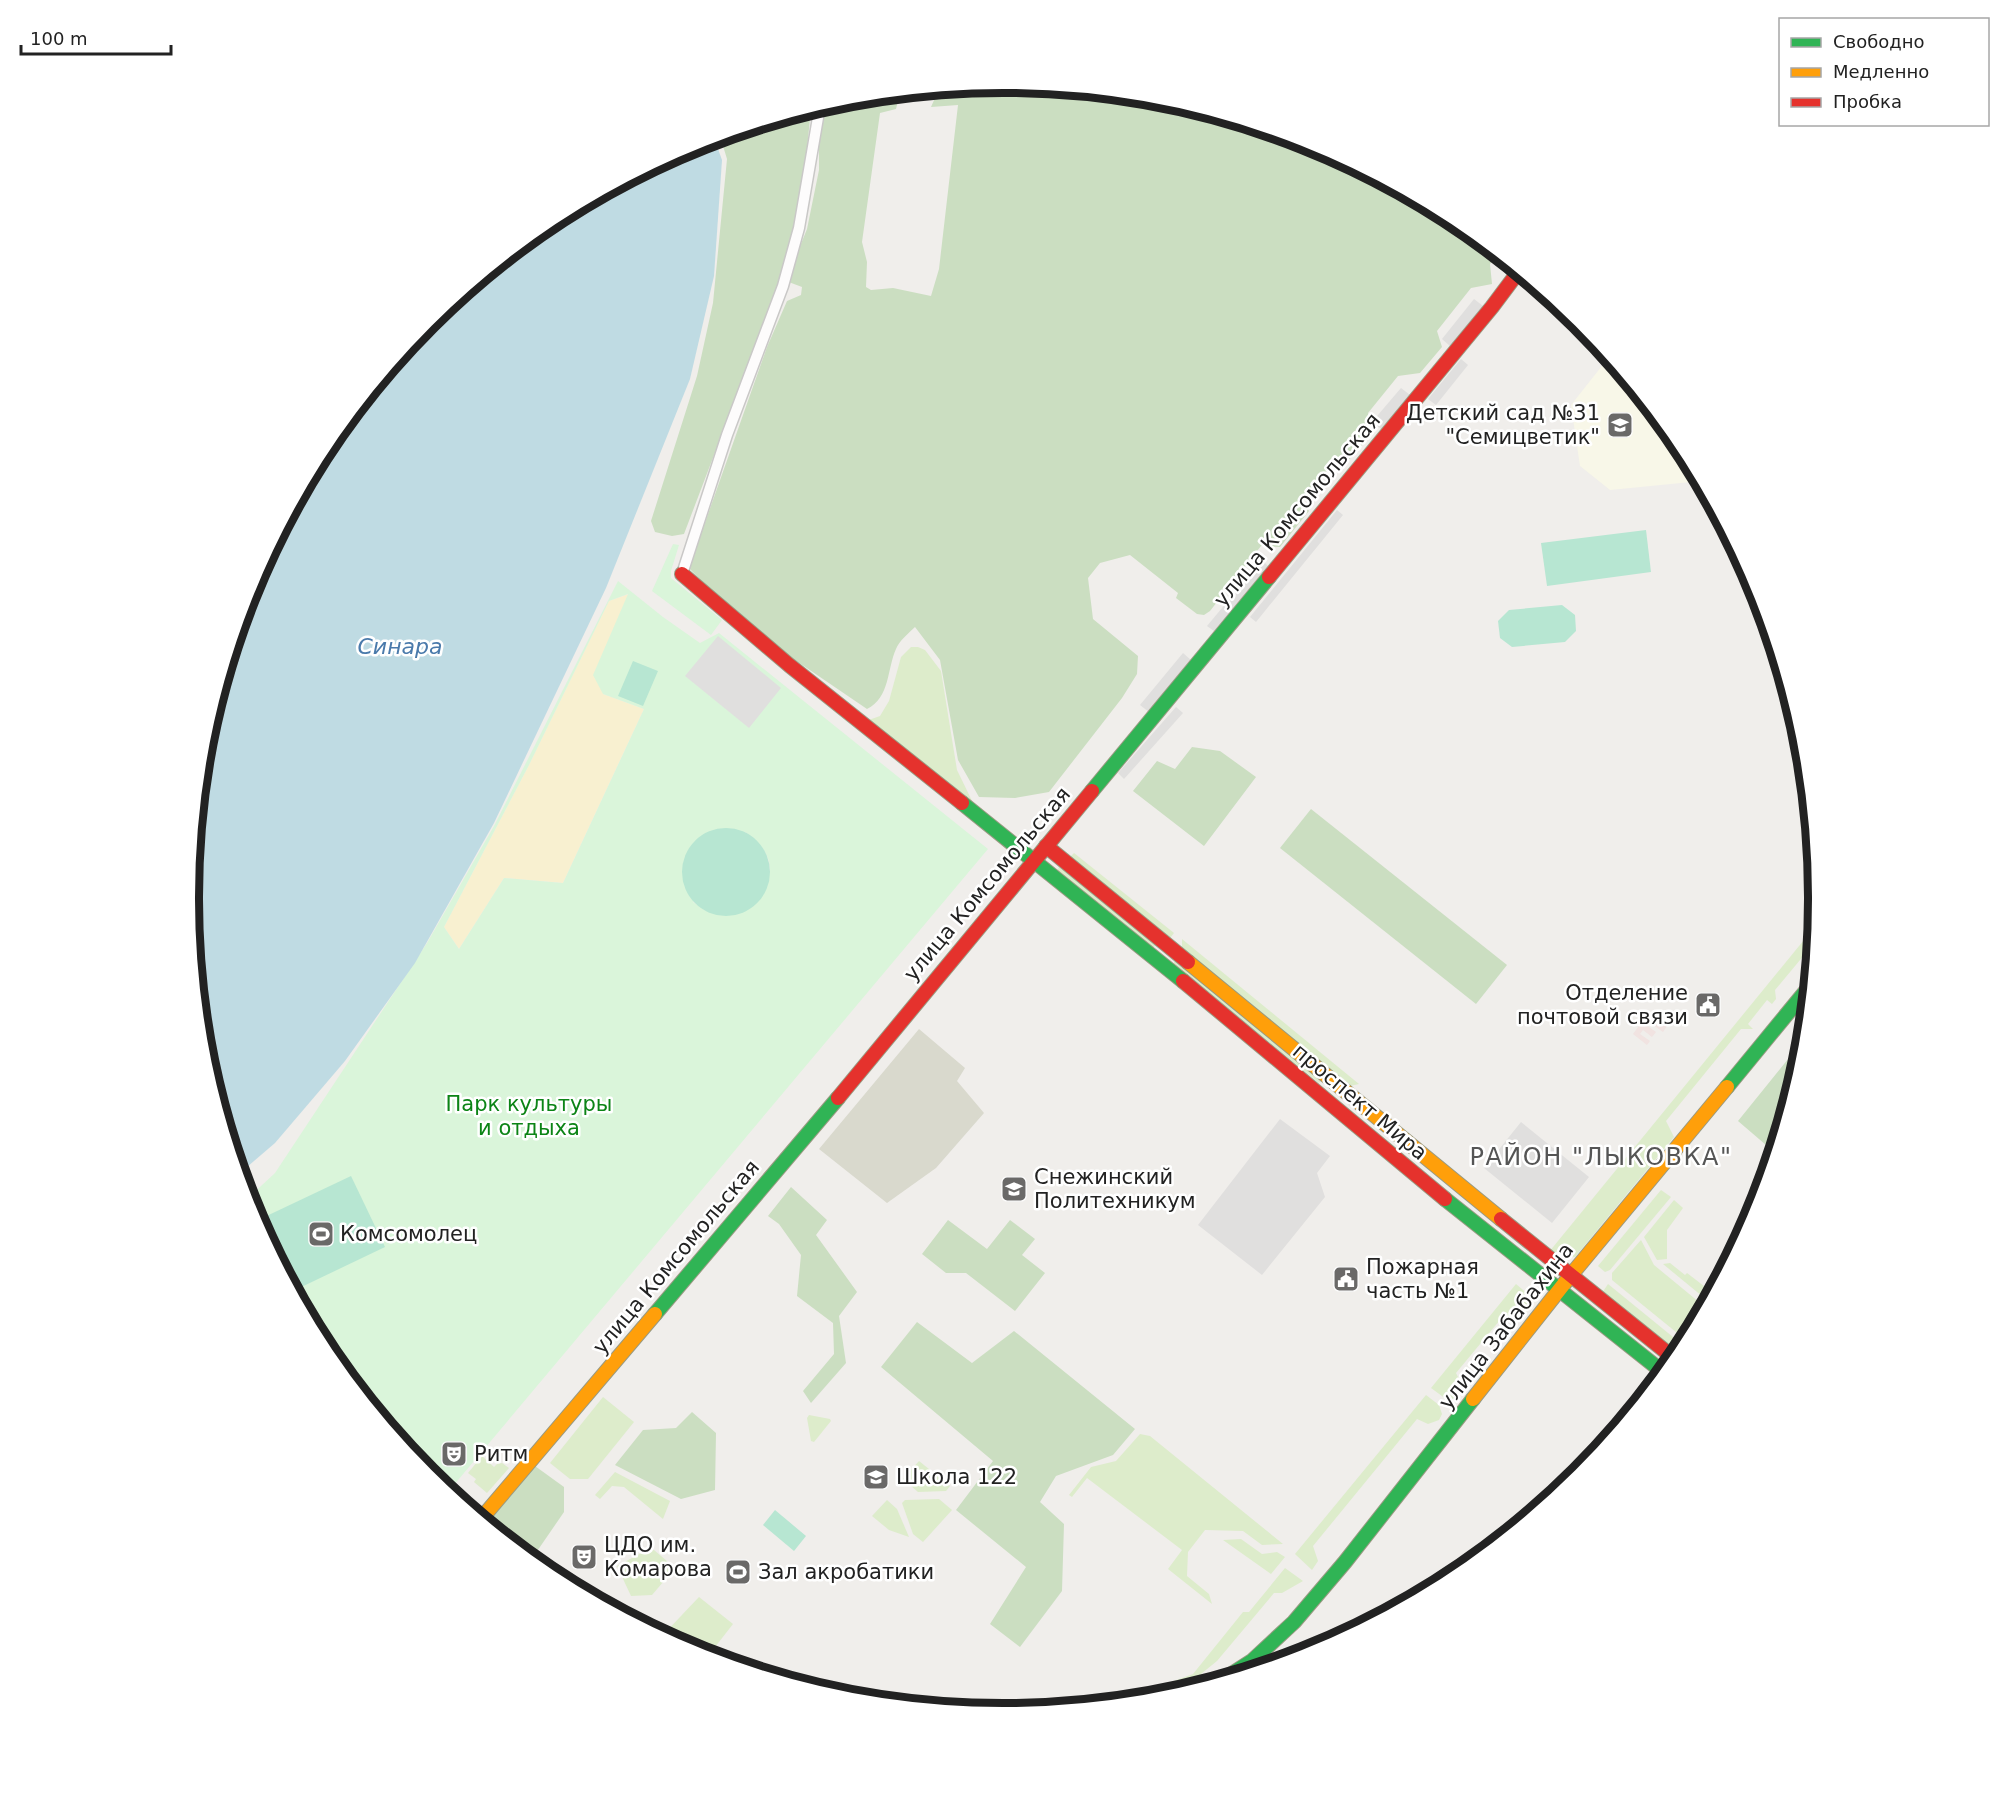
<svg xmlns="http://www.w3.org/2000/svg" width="2007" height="1796" viewBox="0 0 2007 1796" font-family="'DejaVu Sans',sans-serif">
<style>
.commercial{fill:#f1e3e1}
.education{fill:#f8f7e8}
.construction{fill:#d9d9cd}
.grass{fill:#ddeccb}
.forest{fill:#cbdec1}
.sand{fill:#f8f0d0}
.park{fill:#daf5da;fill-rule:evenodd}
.pitch{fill:#b7e6d2}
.parking{fill:#e0dfde}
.water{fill:#bfdbe3}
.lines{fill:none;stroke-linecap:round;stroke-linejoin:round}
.street-casing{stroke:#c9c8c7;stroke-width:13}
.fast-casing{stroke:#999a82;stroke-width:16}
.slow-casing{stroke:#999a82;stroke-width:16}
.jam-casing{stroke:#999a82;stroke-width:16}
.street{stroke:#fdfcfc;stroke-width:10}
.fast{stroke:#30b455;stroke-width:14}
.slow{stroke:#ff9f0a;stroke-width:14}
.jam{stroke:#e5322d;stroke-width:14}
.labels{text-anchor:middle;stroke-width:5;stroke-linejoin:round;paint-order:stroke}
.poi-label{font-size:21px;fill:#222;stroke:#fff;text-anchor:start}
.street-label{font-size:21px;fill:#222;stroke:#fff}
.park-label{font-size:21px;fill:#0c8416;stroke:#fff}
.water-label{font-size:22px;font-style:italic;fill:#4a7aab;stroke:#fff}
.quarter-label{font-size:24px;letter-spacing:1.5px;fill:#555;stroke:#fff}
.rim{fill:none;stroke:#222;stroke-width:8}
</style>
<rect width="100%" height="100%" fill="#f0eeeb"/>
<polygon class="commercial" points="1647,1015 1661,1025 1665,1020 1669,1023 1663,1032 1649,1022 1646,1025 1656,1032 1652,1037 1643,1030 1640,1034 1650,1041 1647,1045 1633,1034"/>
<polygon class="education" points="1609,357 1682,445 1701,481 1610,490 1580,466 1571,405"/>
<polygon class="construction" points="919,1029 965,1068 957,1081 984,1113 936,1168 887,1203 819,1149"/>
<g class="grass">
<polygon points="911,647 918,647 925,650 941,671 957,770 976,809 863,722 880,716 889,701 901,657"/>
<polygon points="1074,853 1174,933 1170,938 1069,858"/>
<polygon points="1060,866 1156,944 1153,948 1057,870"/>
<polygon points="1817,924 1815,942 1775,990 1776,999 1772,1004 1767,1000 1748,1024 1753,1029 1741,1029 1666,1121 1674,1137 1575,1257 1559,1258 1549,1252"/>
<polygon points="1182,939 1359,1084 1350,1086 1182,948"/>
<polygon points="1175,961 1322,1080 1319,1083 1173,964"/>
<polygon points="1661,1190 1671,1197 1610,1270 1605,1272 1598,1266"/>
<polygon points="1674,1200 1683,1208 1667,1230 1667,1259 1657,1260 1644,1237"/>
<polygon points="1641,1240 1654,1265 1705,1307 1687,1341 1612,1280 1612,1273"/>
<polygon points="1670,1263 1685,1275 1687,1273 1713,1293 1708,1301 1663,1264"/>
<path d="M1516 1284 1535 1300C1524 1314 1519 1327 1500 1320L1456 1373 1462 1385 1461 1391 1453 1399H1446L1431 1388Z"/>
<polygon points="1608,1284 1684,1346 1679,1355 1602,1293"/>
<polygon points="1426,1395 1439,1405 1442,1414 1439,1420 1428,1424 1417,1419 1313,1546 1318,1561 1312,1570 1295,1554"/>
<polygon points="603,1397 634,1422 588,1479 570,1479 550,1463"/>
<polygon points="809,1415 830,1419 831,1421 814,1442 811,1441 807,1418"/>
<polygon points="1140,1434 1150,1436 1283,1544 1262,1545 1243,1531 1205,1530 1188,1552 1187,1576 1209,1594 1212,1604 1168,1569 1182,1550 1087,1478 1072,1497 1069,1495 1091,1467 1116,1461"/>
<polygon points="482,1456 494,1467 497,1464 502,1463 509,1468 487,1493 474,1482 476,1479 468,1473"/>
<polygon points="919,1461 950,1486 946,1491 918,1492 903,1479"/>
<polygon points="615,1472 670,1501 663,1519 624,1487 612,1486 600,1499 595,1495"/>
<polygon points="939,1499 952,1510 923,1542 913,1534 902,1503 905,1500"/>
<polygon points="887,1500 897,1509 909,1537 889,1530 872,1516"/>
<polygon points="1241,1539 1262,1554 1277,1552 1285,1557 1271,1574 1223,1540"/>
<polygon points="654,1550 675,1568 652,1595 631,1596 617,1566 645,1551"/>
<polygon points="1285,1568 1303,1581 1282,1593 1274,1593 1217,1661 1196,1678 1174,1688 1171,1682 1193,1674 1243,1612 1249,1612"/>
<polygon points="699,1597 733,1624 708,1656 691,1651 662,1636"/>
</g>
<g class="forest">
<path d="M994 83H1004L1163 98 1316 145 1457 220 1498 254 1490 264 1492 284 1471 288 1437 331 1442 347 1420 373 1398 376 1368 413 1371 434 1342 468 1333 463 1303 502 1309 511 1280 547 1261 546 1210 611 1204 615 1197 614 1176 598 1178 593 1130 555 1100 563 1088 578 1093 619 1138 656 1137 674 1122 698 1049 792 1015 798 979 797 958 760 940 660 915 627C909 633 899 641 896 649 887 669 890 698 867 709L773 645 728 608 689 568 767 347 787 301 801 295 802 287 786 281 807 229 819 170V113L821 105 845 98 895 93 899 97 896 109 880 113 862 242 867 262 866 287 871 290 893 288 931 296 939 269 958 105 931 107 939 89C957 87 977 91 994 83Z"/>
<polygon points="811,108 805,170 794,226 779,284 684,534 672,536 655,532 651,521 697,376 713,303 727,159 720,136"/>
<polygon points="1192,747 1220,751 1256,777 1204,846 1133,791 1157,761 1175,769"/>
<polygon points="1311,809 1507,965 1476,1004 1280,848"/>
<polygon points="1805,1038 1803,1057 1769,1169 1766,1167 1766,1145 1738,1121"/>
<polygon points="791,1187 827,1220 816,1235 857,1292 839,1316 846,1363 811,1403 803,1391 834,1354 833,1323 797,1296 801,1255 779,1224 768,1216"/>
<polygon points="948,1220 987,1249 1010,1220 1035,1239 1022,1255 1045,1273 1015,1311 966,1273 946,1273 922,1254"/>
<polygon points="917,1322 972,1363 1014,1331 1135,1429 1113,1455 1056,1476 1040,1502 1064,1524 1062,1591 1020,1647 990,1624 1026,1567 956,1510 993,1461 881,1367"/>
<polygon points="692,1412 716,1433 715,1490 681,1499 615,1465 643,1430 676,1428"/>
<polygon points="1590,1463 1580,1475 1539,1509 1568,1471"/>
<polygon points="535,1466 564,1487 564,1512 531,1560 487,1524"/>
</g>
<polygon class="sand" points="629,594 603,694 644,709 563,883 504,878 459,949 444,927 529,765 609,601"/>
<g class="park">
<polygon points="673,544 679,545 671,571 671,578 722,620 711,635 652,591"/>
<path d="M618 581 663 617 700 643 719 633 988 849 448 1492 427 1474 325 1351 250 1210 247 1199 275 1173 427 943 494 826ZM628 594 593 675 603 694 644 709 563 883 504 878 459 949 444 927 529 765 609 601ZM745 832C758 840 771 855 770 871L706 911 693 902Z"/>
</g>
<g class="pitch">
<polygon points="1646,530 1651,572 1547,586 1541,543"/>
<polygon points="1562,605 1575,615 1576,631 1565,642 1512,647 1500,638 1498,621 1509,610"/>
<polygon points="633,661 658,671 643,706 618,696"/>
<circle cx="726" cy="872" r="44"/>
<polygon points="351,1176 385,1247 293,1291 256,1221"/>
<polygon points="775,1510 806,1536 794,1551 763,1525"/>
</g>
<g class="parking">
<polygon points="1474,299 1483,306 1450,346 1442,339"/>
<polygon points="1461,359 1468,365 1436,405 1428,399"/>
<polygon points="1401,388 1410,395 1381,429 1372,422"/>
<polygon points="1337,510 1343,515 1256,622 1250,617"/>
<polygon points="1262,560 1268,566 1214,631 1207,626"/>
<polygon points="718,636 781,688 749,728 685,676"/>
<polygon points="1183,653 1192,661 1149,712 1140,705"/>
<polygon points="1176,707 1183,713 1124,779 1118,773"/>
<polygon points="1280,1119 1330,1156 1317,1173 1325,1197 1262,1275 1198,1225"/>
<polygon points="1521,1122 1589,1177 1552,1223 1484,1168"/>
</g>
<polygon class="water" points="714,138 722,160 714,276 690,379 606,588 494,823 415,963 345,1061 275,1143 239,1174 204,1057 188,898 204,739 250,586 326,445 427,321 551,220 692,144"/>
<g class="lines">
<g class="street-casing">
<polyline id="street" points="682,574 727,435 783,286 799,228 820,106"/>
</g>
<g class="fast-casing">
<g id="fast">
<polyline points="1092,791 1269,577"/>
<polyline points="962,803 1183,981"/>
<polyline points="1727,1087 1810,986"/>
<polyline points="1445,1199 1664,1373"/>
<polyline points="655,1314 838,1098"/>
<polyline points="1224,1679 1252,1661 1294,1622 1345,1562 1473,1399"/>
</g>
</g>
<g class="slow-casing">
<g id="slow">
<polyline points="1188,962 1501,1219"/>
<polyline points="1473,1399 1571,1275 1727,1087"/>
<polyline points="481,1519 655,1314"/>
</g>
</g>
<g class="jam-casing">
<g id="jam">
<polyline points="682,574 789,665 962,803"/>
<polyline points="1269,577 1492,307 1519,271"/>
<polyline points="1046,846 1188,962"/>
<polyline points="1183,981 1445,1199"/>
<polyline points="838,1098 1092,791"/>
<polyline points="1501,1219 1675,1359"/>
</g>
</g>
<use href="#street" class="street"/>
<use href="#fast" class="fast"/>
<use href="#slow" class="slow"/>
<use href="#jam" class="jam"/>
</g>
<defs>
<g id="school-square" transform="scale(1.35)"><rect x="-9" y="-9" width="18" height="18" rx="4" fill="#6a6968" stroke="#fff"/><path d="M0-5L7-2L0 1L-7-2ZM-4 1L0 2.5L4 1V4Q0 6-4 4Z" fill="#fff"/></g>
<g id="civic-square" transform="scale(1.35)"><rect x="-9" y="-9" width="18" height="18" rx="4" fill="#6a6968" stroke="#fff"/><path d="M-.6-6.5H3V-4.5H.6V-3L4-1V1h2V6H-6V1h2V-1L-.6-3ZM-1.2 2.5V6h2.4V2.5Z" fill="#fff"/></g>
<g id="university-square" transform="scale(1.35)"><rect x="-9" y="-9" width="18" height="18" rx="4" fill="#6a6968" stroke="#fff"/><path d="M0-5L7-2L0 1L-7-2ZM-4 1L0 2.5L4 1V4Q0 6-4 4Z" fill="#fff"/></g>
<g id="stadium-square" transform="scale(1.35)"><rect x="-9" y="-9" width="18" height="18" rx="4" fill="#6a6968" stroke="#fff"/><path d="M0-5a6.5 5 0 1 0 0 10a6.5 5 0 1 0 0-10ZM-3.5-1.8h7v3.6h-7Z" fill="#fff"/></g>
<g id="theatre-square" transform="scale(1.35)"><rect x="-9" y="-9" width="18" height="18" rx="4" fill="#6a6968" stroke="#fff"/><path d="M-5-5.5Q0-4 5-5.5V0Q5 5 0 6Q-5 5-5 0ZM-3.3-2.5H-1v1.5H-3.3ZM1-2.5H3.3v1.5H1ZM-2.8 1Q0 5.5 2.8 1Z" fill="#fff"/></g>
</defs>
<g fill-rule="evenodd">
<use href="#school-square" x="1620" y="425"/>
<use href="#civic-square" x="1708" y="1005"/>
<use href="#university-square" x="1014" y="1189"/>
<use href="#stadium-square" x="321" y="1234"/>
<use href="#civic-square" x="1346" y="1279"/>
<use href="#theatre-square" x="454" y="1454"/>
<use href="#school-square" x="876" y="1477"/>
<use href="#theatre-square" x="584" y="1557"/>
<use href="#stadium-square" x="738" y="1572"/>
</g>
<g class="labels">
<g class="poi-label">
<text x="1600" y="420" text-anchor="end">Детский сад №31<tspan x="1600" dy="24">"Семицветик"</tspan></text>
<text x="1688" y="1000" text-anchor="end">Отделение<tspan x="1688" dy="24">почтовой связи</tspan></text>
<text x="1034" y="1184">Снежинский<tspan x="1034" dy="24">Политехникум</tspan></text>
<text x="340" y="1241">Комсомолец</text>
<text x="1366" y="1274">Пожарная<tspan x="1366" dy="24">часть №1</tspan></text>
<text x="474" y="1461">Ритм</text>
<text x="896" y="1484">Школа 122</text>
<text x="604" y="1552">ЦДО им.<tspan x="604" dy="24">Комарова</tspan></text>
<text x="758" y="1579">Зал акробатики</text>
</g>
<g class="street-label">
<text transform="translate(1297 510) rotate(-50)" y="7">улица Комсомольская</text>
<text transform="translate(987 884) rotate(-50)" y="7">улица Комсомольская</text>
<text transform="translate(1360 1102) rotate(40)" y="7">проспект Мира</text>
<text transform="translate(676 1257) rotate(-50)" y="7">улица Комсомольская</text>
<text transform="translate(1506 1326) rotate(-52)" y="7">улица Забабахина</text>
</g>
<g class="park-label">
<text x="529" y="1111">Парк культуры<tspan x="529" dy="24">и отдыха</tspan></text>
</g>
<g class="water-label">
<text x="400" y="654">Синара</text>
</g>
<g class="quarter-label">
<text x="1601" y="1165">РАЙОН "ЛЫКОВКА"</text>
</g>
</g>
<path d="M0 0H2007V1796H0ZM1003 93H1004A804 804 0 0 1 1808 897V899A804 804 0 0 1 1004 1703H1003A804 804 0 0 1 199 899V897A804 804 0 0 1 1003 93Z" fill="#fff" fill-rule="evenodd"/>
<path class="rim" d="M1003 93H1004A804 804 0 0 1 1808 897V899A804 804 0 0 1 1004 1703H1003A804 804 0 0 1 199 899V897A804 804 0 0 1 1003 93Z"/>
<rect x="1779" y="18" width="210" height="108" fill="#ffffff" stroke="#a7a7a7" stroke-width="1.5"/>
<rect x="1791" y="38" width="30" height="9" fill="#30b455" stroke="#a7a7a7" stroke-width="1.5"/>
<text x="1833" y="48" font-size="18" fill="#222222">Свободно</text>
<rect x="1791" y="68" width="30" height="9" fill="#ff9f0a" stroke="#a7a7a7" stroke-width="1.5"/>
<text x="1833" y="78" font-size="18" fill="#222222">Медленно</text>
<rect x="1791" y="98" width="30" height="9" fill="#e5322d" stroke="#a7a7a7" stroke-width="1.5"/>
<text x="1833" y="108" font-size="18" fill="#222222">Пробка</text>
<path d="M21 45v9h150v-9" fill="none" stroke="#222222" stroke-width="3"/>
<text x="30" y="45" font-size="18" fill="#222222" stroke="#ffffff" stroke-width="4.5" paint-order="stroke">100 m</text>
</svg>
